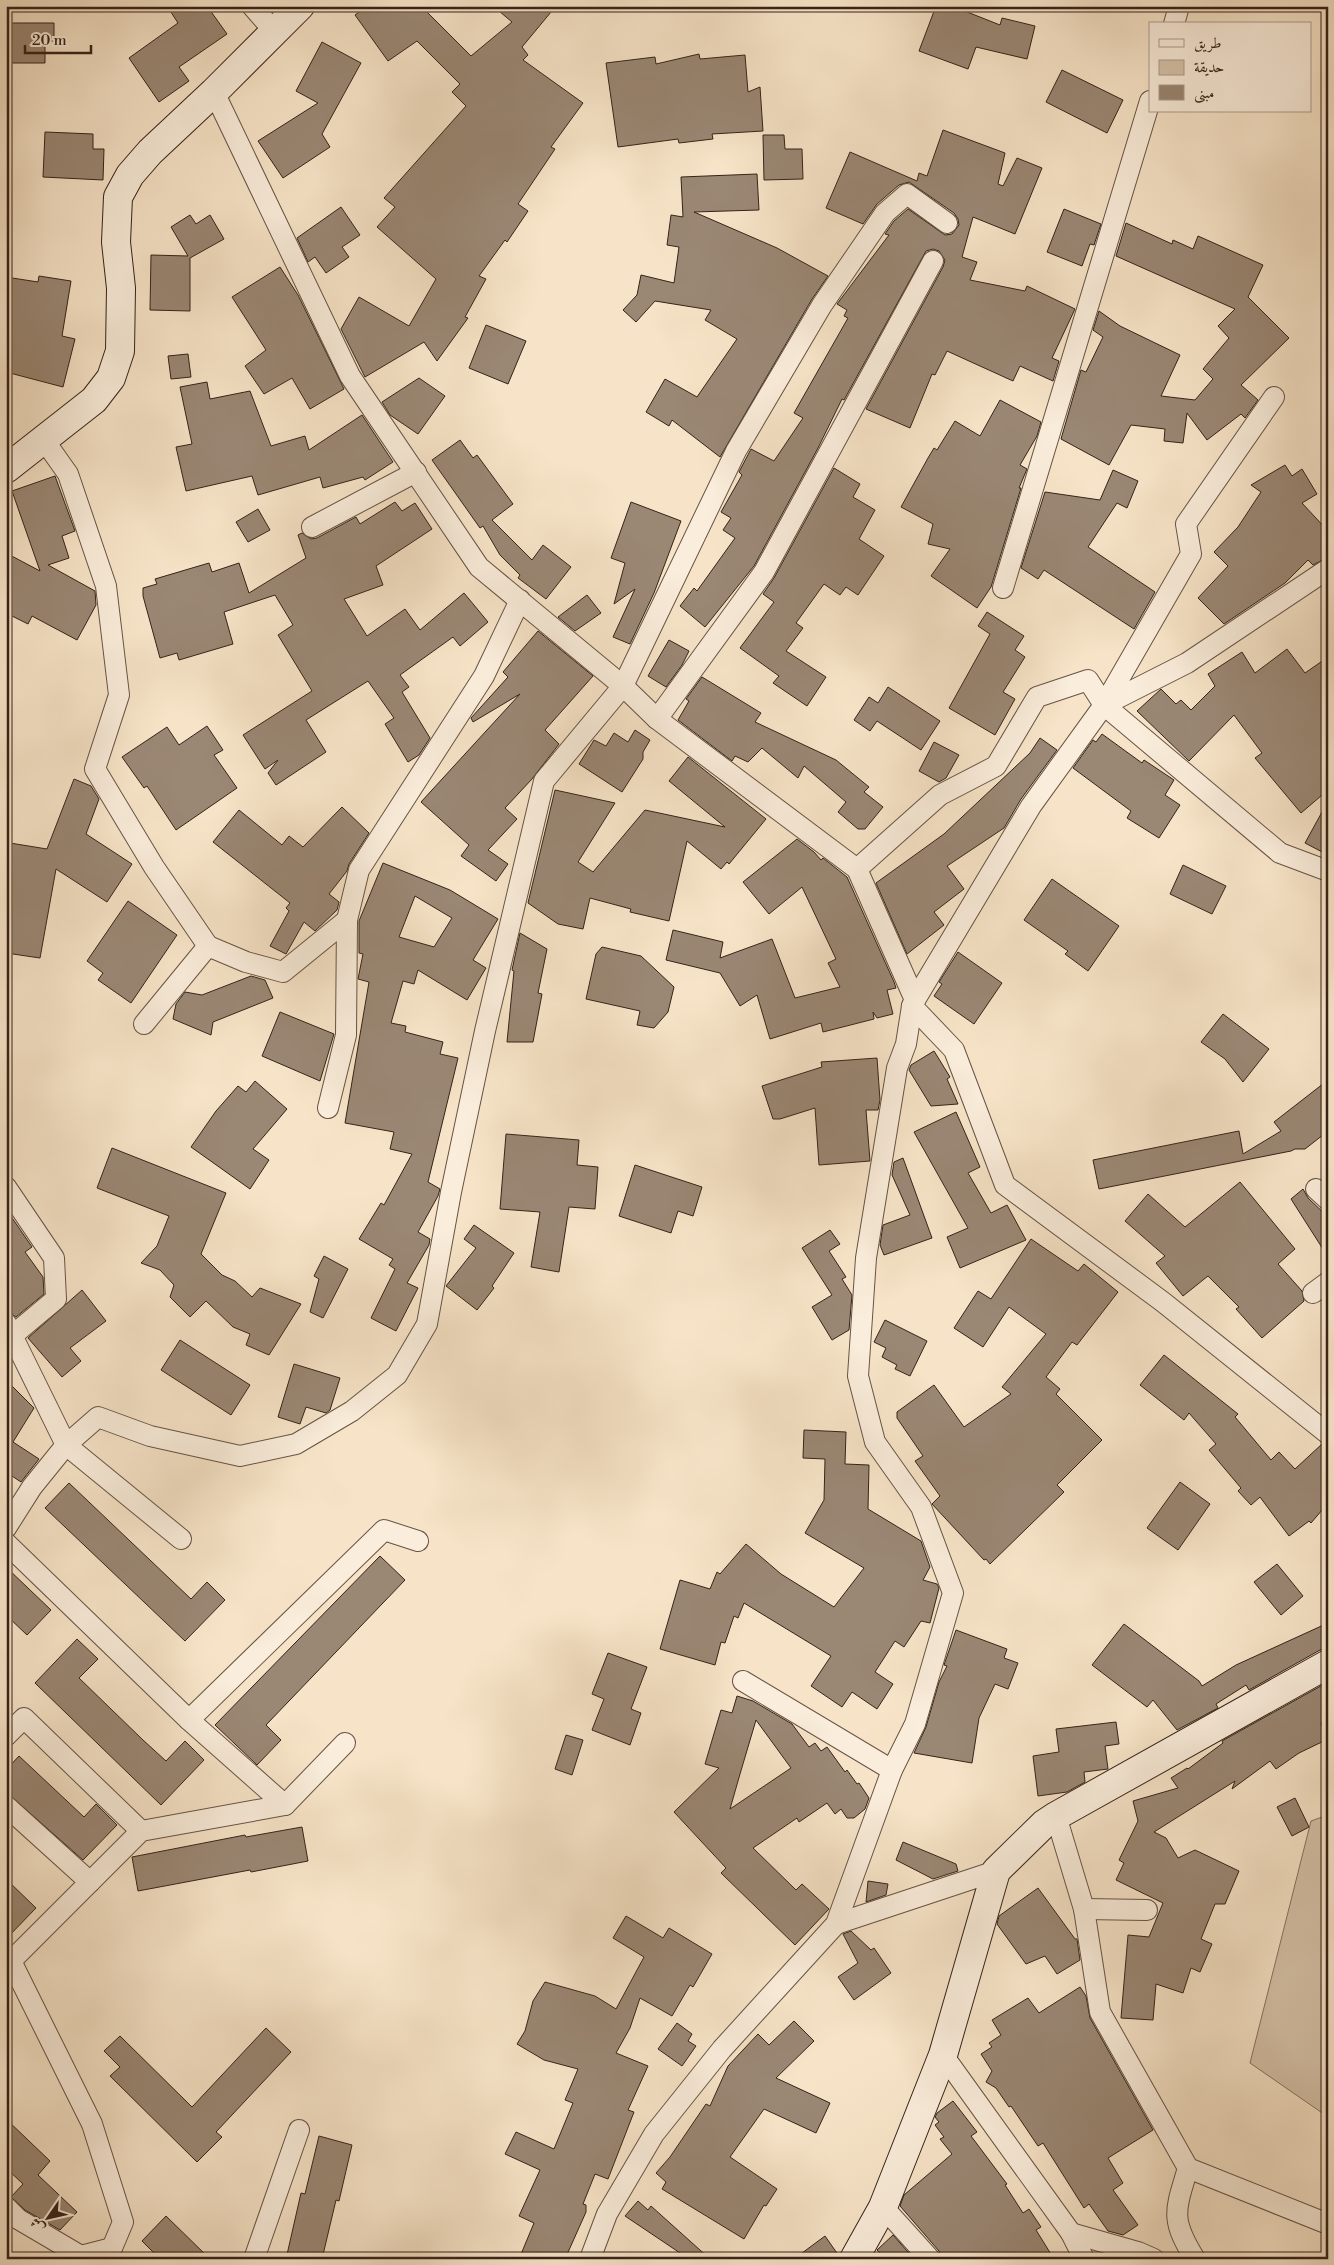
<svg xmlns="http://www.w3.org/2000/svg" width="1334" height="2265" viewBox="0 0 1334 2265" font-family="'Libre Bodoni',Amiri,serif">
<style>
.green{fill:#d6c3aa;stroke:#867361}
.building{fill:#9a8774;stroke:#352318;fill-rule:evenodd}
.lines{fill:none;stroke-linecap:round;stroke-linejoin:round}
.street-casing{stroke:#665344;stroke-width:22}
.secondary-casing{stroke:#352318;stroke-width:30}
.street{stroke:#faeddb;stroke-width:20}
.secondary{stroke:#faeddb;stroke-width:28}
</style>
<rect width="100%" height="100%" fill="#f7e4c8"/>
<filter id="stains"><feTurbulence type="fractalNoise" baseFrequency=".004" numOctaves="4"/><feColorMatrix values="0 0 0 0 .2 0 0 0 0 .09 0 0 0 0 .02 0 0 0 .5 -.17"/></filter>
<radialGradient id="worn" r=".72"><stop offset=".6" stop-color="#630" stop-opacity="0"/><stop offset="1" stop-color="#630" stop-opacity=".3"/></radialGradient>
<polygon class="green" points="1328,1815 1328,2117 1250,2063 1311,1821"/>
<g class="building">
<polygon points="167,6 207,6 227,34 179,67 189,81 159,102 129,58 178,23"/>
<polygon points="368,6 421,6 471,56 512,22 493,6 556,6 522,47 528,55 523,60 583,103 551,147 555,149 518,204 528,211 507,242 505,240 479,276 486,279 465,317 468,318 437,361 424,342 365,377 341,329 359,297 409,326 436,279 377,227 395,207 384,198 466,106 452,92 460,84 417,41 388,61 355,15"/>
<polygon points="936,6 952,6 1000,25 1002,18 1035,26 1027,59 976,47 968,69 919,51"/>
<polygon points="6,23 54,23 54,41 45,41 45,63 11,63 11,41 6,41"/>
<polygon points="322,42 361,63 322,134 330,147 283,178 258,141 318,103 296,91"/>
<polygon points="699,54 700,59 745,55 748,92 760,87 763,131 712,134 713,139 679,143 678,139 618,147 606,63 655,57 656,64"/>
<polygon points="1062,70 1123,100 1107,133 1046,102"/>
<polygon points="943,130 1005,153 998,184 1003,186 1017,158 1042,168 1015,234 973,217 962,257 977,262 970,280 1025,291 1027,286 1075,309 1052,358 1059,361 1053,381 1020,366 1013,381 947,351 935,375 932,374 910,428 866,409 943,267 945,260 939,251 933,249 926,251 844,400 842,399 818,448 754,566 705,627 680,606 694,588 697,591 735,538 723,530 731,518 721,512 742,475 739,472 751,449 774,461 803,418 794,413 848,318 844,316 847,310 837,304 889,235 885,234 894,221 908,209 945,235 952,234 959,225 958,219 954,213 909,182 899,185 877,204 863,224 826,208 850,152 917,181 919,173 927,176"/>
<polygon points="45,132 93,134 93,149 104,149 103,180 43,177"/>
<polygon points="763,135 784,135 785,149 802,149 803,179 764,180"/>
<polygon points="757,174 759,210 694,212 777,248 828,276 812,299 720,457 672,420 669,426 646,412 665,379 697,397 737,339 705,320 711,310 655,301 636,322 623,310 637,295 641,275 674,283 679,247 667,245 671,215 683,217 681,177"/>
<polygon points="341,207 360,235 342,247 349,257 326,273 315,257 308,262 297,238"/>
<polygon points="1064,209 1101,224 1094,245 1090,244 1082,266 1047,252"/>
<polygon points="190,215 196,224 210,215 224,239 190,258 190,311 150,310 151,255 188,256 171,227"/>
<polygon points="1126,223 1172,244 1173,240 1193,249 1198,236 1263,265 1248,297 1289,338 1241,385 1258,400 1245,418 1241,414 1207,440 1187,413 1183,443 1164,441 1165,429 1131,425 1109,465 1061,439 1081,370 1086,372 1103,337 1093,330 1099,311 1120,326 1180,355 1161,396 1195,400 1213,379 1203,369 1229,338 1218,326 1235,309 1116,256"/>
<polygon points="280,267 298,295 344,389 310,409 292,378 264,394 245,366 266,350 232,297"/>
<polygon points="39,276 71,281 62,336 75,339 63,387 6,372 6,277 38,282"/>
<polygon points="486,325 526,341 508,384 469,368"/>
<polygon points="188,354 191,377 171,379 168,356"/>
<polygon points="419,378 445,396 418,434 390,415 382,402"/>
<polygon points="207,382 210,399 250,391 271,446 305,436 309,450 362,415 393,462 365,480 363,477 323,488 320,477 258,495 252,476 186,491 176,447 192,444 180,387"/>
<polygon points="1000,400 1041,422 1037,436 1020,465 1027,469 1019,488 1021,488 991,587 977,608 931,576 950,549 928,544 933,524 901,507 928,458 934,448 937,450 955,421 980,436"/>
<polygon points="460,440 473,458 477,455 513,504 492,520 532,560 543,545 571,567 546,599 518,578 520,575 500,555 483,526 480,528 432,460"/>
<polygon points="1285,465 1292,476 1302,469 1317,494 1302,503 1328,531 1328,557 1313,565 1308,560 1285,583 1224,624 1198,598 1228,566 1214,552 1238,527 1261,492 1251,485"/>
<polygon points="834,468 860,484 853,497 875,510 859,539 884,556 858,595 846,587 840,595 824,584 796,623 803,628 786,651 826,677 807,706 773,683 779,676 740,648 774,602 763,594 774,578"/>
<polygon points="1113,470 1138,481 1127,508 1117,503 1088,547 1155,592 1134,629 1044,570 1038,579 1021,568 1045,492 1100,500"/>
<polygon points="55,476 75,531 62,536 69,558 48,565 95,591 96,605 77,640 32,616 28,624 6,613 6,553 40,571 12,491"/>
<polygon points="395,502 402,511 415,503 432,529 376,566 383,585 344,599 367,636 405,609 420,630 464,593 488,622 460,646 453,637 400,675 409,687 402,692 430,738 419,755 408,762 385,724 394,718 368,681 306,720 326,752 276,785 268,773 278,760 265,769 243,735 312,691 278,635 293,625 275,595 224,612 233,644 179,660 177,653 160,658 143,596 143,588 157,584 155,579 209,563 212,572 239,563 249,593 306,558 298,535 302,533 311,539 317,538 356,517 360,524"/>
<polygon points="631,502 681,521 654,593 630,644 613,637 635,589 614,604 625,563 611,558"/>
<polygon points="258,509 270,530 248,542 236,522"/>
<polygon points="587,595 601,613 575,631 558,617"/>
<polygon points="987,612 1024,636 1015,650 1025,657 1003,692 1015,699 995,735 949,708 990,634 978,626"/>
<polygon points="538,631 593,676 545,730 559,744 532,779 505,808 517,819 488,850 508,864 496,881 461,856 469,845 421,802 520,694 473,722 471,718 508,677 503,672"/>
<polygon points="669,640 689,651 682,665 666,687 648,676"/>
<polygon points="1287,649 1305,673 1328,657 1328,790 1301,813 1255,758 1262,753 1234,715 1189,761 1137,711 1161,689 1176,704 1181,700 1191,710 1215,686 1208,674 1242,652 1255,673"/>
<polygon points="702,677 761,713 755,722 836,760 869,787 864,792 883,807 865,829 858,829 838,812 846,802 804,766 798,778 762,748 748,762 735,756 732,761 678,720 689,701 686,699"/>
<polygon points="888,687 940,721 921,750 877,721 870,731 854,720 869,697 878,703"/>
<polygon points="207,726 223,750 214,755 237,788 176,830 147,786 144,788 122,757 167,727 179,745"/>
<polygon points="635,730 650,740 643,752 643,759 622,792 579,764 594,740 606,746 614,733 628,742"/>
<polygon points="1102,734 1142,763 1144,760 1174,780 1165,795 1180,805 1159,838 1127,818 1131,811 1073,768 1093,740 1096,742"/>
<polygon points="1040,738 1057,750 1021,799 1004,828 947,866 964,889 934,912 944,925 907,954 876,883 944,834 1030,753"/>
<polygon points="934,742 959,755 946,778 939,782 919,771"/>
<polygon points="688,757 766,819 729,864 727,862 721,869 687,841 669,921 630,912 631,909 590,898 583,929 558,924 528,903 555,790 615,803 578,862 593,872 645,810 725,827 669,781"/>
<polygon points="74,779 91,786 99,799 86,834 132,864 107,902 56,869 40,958 6,953 6,864 10,843 47,849"/>
<polygon points="1328,801 1328,855 1305,843"/>
<polygon points="342,807 369,833 349,864 347,871 329,894 339,902 337,910 315,931 304,922 286,954 270,946 289,911 286,908 290,903 213,842 239,810 282,845 289,836 303,847"/>
<polygon points="797,839 814,852 821,860 823,858 847,877 894,982 896,988 887,990 893,1014 877,1018 873,1012 874,1019 823,1032 821,1023 770,1039 757,995 740,1006 720,973 666,960 673,930 723,942 720,958 772,939 795,998 840,987 828,963 836,959 802,887 769,914 743,882"/>
<path d="M383 863 450 890 498 919 473 960 486 968 467 1000 418 970 414 984 403 981 391 1023 406 1026 405 1032 443 1042 440 1054 458 1058 428 1182 440 1189 438 1196 418 1232 430 1239 429 1245 407 1283 418 1288 396 1331 371 1318 395 1269 389 1265 393 1259 359 1239 381 1203 384 1205 412 1154 390 1149 394 1132 345 1123 369 982 358 979 363 954 359 953V921ZM415 896 452 918 434 947 399 937Z"/>
<polygon points="1183,865 1226,886 1212,914 1170,894"/>
<polygon points="1052,879 1119,926 1088,971 1065,954 1068,951 1024,920"/>
<polygon points="128,901 177,935 131,1003 98,980 103,973 87,961"/>
<polygon points="520,933 547,949 538,993 542,994 533,1042 507,1042 514,971 512,970"/>
<polygon points="602,947 641,956 674,987 668,1012 654,1028 637,1025 640,1011 586,999 596,954"/>
<polygon points="958,952 1002,983 974,1024 934,996 942,984 939,982"/>
<polygon points="251,976 265,980 273,998 213,1022 211,1035 173,1019 176,1004 185,992 202,995"/>
<polygon points="280,1012 334,1034 320,1081 262,1056"/>
<polygon points="1223,1014 1269,1049 1243,1082 1225,1059 1201,1042"/>
<polygon points="934,1051 950,1077 947,1079 958,1104 931,1106 909,1070 911,1065"/>
<polygon points="877,1058 880,1100 878,1110 866,1110 870,1161 819,1165 815,1108 780,1119 773,1119 762,1086 822,1067 821,1062"/>
<polygon points="1328,1080 1328,1131 1305,1149 1295,1149 1291,1151 1099,1189 1093,1160 1239,1131 1243,1154 1281,1131 1274,1122"/>
<polygon points="255,1081 287,1109 253,1149 269,1160 250,1189 191,1147 216,1111 238,1086 246,1092"/>
<polygon points="956,1112 980,1167 968,1173 991,1213 1007,1205 1026,1240 960,1268 947,1237 968,1228 914,1132"/>
<polygon points="506,1134 579,1140 577,1165 598,1167 595,1209 569,1207 559,1272 531,1267 540,1212 500,1209"/>
<polygon points="112,1148 226,1193 201,1254 222,1275 235,1281 252,1297 260,1288 301,1304 269,1355 246,1345 250,1334 233,1327 206,1301 190,1317 170,1297 174,1285 160,1270 141,1263 157,1246 169,1216 97,1188"/>
<polygon points="903,1158 932,1238 884,1255 880,1245 883,1225 910,1215 892,1175 894,1162"/>
<polygon points="635,1165 702,1187 693,1216 678,1211 671,1233 619,1216"/>
<polygon points="1240,1182 1295,1249 1278,1264 1302,1291 1304,1301 1262,1338 1236,1309 1239,1307 1208,1276 1183,1296 1156,1263 1165,1256 1125,1221 1148,1194 1185,1227"/>
<polygon points="1303,1189 1308,1198 1328,1217 1328,1257 1291,1199"/>
<polygon points="6,1209 32,1247 25,1252 43,1277 44,1294 16,1317 6,1311"/>
<polygon points="474,1225 514,1253 492,1286 494,1288 477,1310 446,1286 476,1248 464,1239"/>
<polygon points="830,1230 840,1244 829,1251 846,1277 842,1279 852,1295 849,1330 832,1340 812,1307 832,1295 802,1248"/>
<polygon points="1031,1239 1078,1271 1084,1264 1118,1292 1077,1345 1072,1342 1046,1377 1060,1389 1056,1394 1102,1440 1057,1485 1064,1492 990,1564 986,1559 984,1560 932,1504 940,1496 915,1461 923,1456 897,1418 897,1412 934,1385 964,1427 1011,1394 1002,1387 1046,1334 1009,1307 983,1347 954,1328 978,1291 991,1299"/>
<polygon points="324,1256 348,1269 323,1318 310,1312 319,1279 314,1276"/>
<polygon points="82,1290 106,1321 70,1348 81,1361 62,1377 28,1338"/>
<polygon points="885,1320 927,1341 910,1376 895,1369 897,1365 882,1357 886,1348 874,1342"/>
<polygon points="180,1340 250,1385 231,1415 161,1370"/>
<polygon points="1164,1355 1238,1414 1235,1417 1271,1460 1279,1452 1295,1469 1322,1444 1328,1446 1328,1503 1311,1523 1309,1521 1289,1536 1260,1497 1251,1505 1238,1491 1241,1488 1209,1450 1216,1444 1189,1413 1184,1420 1140,1385"/>
<polygon points="294,1364 340,1378 330,1410 326,1413 306,1407 300,1424 278,1417"/>
<polygon points="6,1380 34,1408 13,1442 39,1459 21,1482 6,1472"/>
<polygon points="804,1430 846,1432 845,1464 869,1465 868,1509 921,1541 930,1567 923,1580 937,1584 939,1588 930,1623 921,1621 904,1647 895,1641 875,1672 893,1684 877,1709 852,1692 842,1707 811,1686 831,1656 744,1603 738,1618 734,1616 725,1643 721,1642 715,1665 660,1649 680,1580 710,1589 717,1572 720,1574 746,1544 781,1574 834,1607 864,1568 805,1533 824,1500 825,1459 803,1458"/>
<polygon points="1180,1482 1210,1504 1178,1550 1147,1528"/>
<polygon points="69,1483 191,1599 207,1582 225,1600 185,1641 45,1508"/>
<polygon points="380,1556 405,1580 266,1725 281,1740 257,1765 215,1725"/>
<polygon points="1277,1564 1303,1596 1281,1615 1254,1582"/>
<polygon points="6,1567 51,1610 27,1635 6,1615"/>
<polygon points="1328,1623 1328,1648 1320,1650 1249,1690 1246,1685 1216,1704 1218,1708 1177,1730 1153,1700 1147,1707 1092,1665 1124,1624 1199,1681 1202,1686 1236,1665"/>
<polygon points="956,1630 1007,1649 1004,1658 1018,1663 1008,1689 995,1684 979,1718 972,1763 914,1753 926,1727 939,1682 947,1666 944,1665"/>
<polygon points="77,1639 98,1659 79,1678 143,1740 166,1761 185,1741 204,1760 161,1805 35,1683"/>
<polygon points="608,1653 647,1667 631,1709 641,1713 630,1745 592,1730 604,1699 592,1694"/>
<polygon points="1328,1682 1328,1720 1321,1723 1328,1739 1299,1753 1276,1769 1270,1761 1232,1789 1235,1781 1154,1832 1166,1838 1178,1858 1195,1850 1239,1871 1225,1904 1215,1904 1201,1939 1212,1944 1200,1972 1191,1968 1183,1993 1156,1984 1153,2020 1121,2018 1128,1935 1149,1937 1163,1903 1116,1880 1124,1863 1119,1860 1138,1821 1133,1801 1178,1788 1171,1778 1187,1768 1188,1769 1223,1743 1222,1741"/>
<path d="M737 1696 753 1701 792 1724 809 1747 815 1743 821 1751 827 1747 845 1772 847 1770 857 1784 859 1783 869 1798 865 1809 854 1818H847L841 1809 835 1814 827 1803 799 1822 797 1818 753 1848 796 1890 802 1884 829 1909 795 1945 721 1873 726 1868 674 1812 719 1768 705 1764 721 1710 732 1713ZM756 1720 791 1768 730 1809 740 1774Z"/>
<polygon points="1116,1722 1119,1744 1105,1746 1108,1769 1084,1772 1085,1782 1067,1792 1038,1796 1033,1756 1059,1752 1056,1729"/>
<polygon points="566,1735 583,1740 572,1775 555,1769"/>
<polygon points="19,1756 84,1817 96,1804 117,1825 83,1860 6,1792 6,1770"/>
<polygon points="1295,1798 1309,1827 1292,1836 1277,1807"/>
<polygon points="302,1827 308,1861 251,1872 250,1870 138,1891 132,1857 245,1835 246,1837"/>
<polygon points="903,1842 956,1864 958,1871 933,1879 896,1860"/>
<polygon points="6,1879 36,1908 6,1939"/>
<polygon points="868,1881 888,1884 886,1895 866,1902"/>
<polygon points="1038,1888 1075,1939 1077,1939 1080,1960 1057,1974 1045,1956 1026,1964 997,1924 999,1916"/>
<polygon points="626,1916 663,1938 669,1928 712,1954 693,1987 690,1985 672,2016 640,1998 630,2028 616,2053 648,2066 628,2110 634,2112 608,2179 595,2174 583,2204 586,2205 586,2212 565,2259 519,2259 534,2223 519,2216 540,2170 505,2154 516,2132 554,2149 573,2103 565,2100 578,2069 544,2060 517,2044 525,2031 533,2001 545,1982 595,1996 616,2009 644,1957 613,1938"/>
<polygon points="851,1931 871,1950 874,1948 891,1973 854,2000 838,1977 858,1963 843,1934"/>
<polygon points="1080,1987 1086,1996 1090,2018 1153,2130 1108,2158 1123,2183 1113,2190 1138,2225 1123,2235 1108,2231 1089,2204 1084,2208 1043,2143 1038,2146 1011,2106 1009,2107 996,2088 986,2082 992,2071 981,2054 992,2047 989,2043 1001,2035 992,2020 1028,1998 1039,2013"/>
<polygon points="794,2021 814,2041 776,2078 830,2103 816,2133 764,2109 730,2157 777,2189 766,2206 764,2205 744,2239 662,2189 666,2182 656,2173 670,2157 706,2104 710,2106 728,2066 758,2034 769,2045"/>
<polygon points="677,2023 692,2034 688,2041 696,2046 682,2066 658,2049"/>
<polygon points="266,2028 291,2052 216,2132 222,2137 197,2162 110,2076 120,2067 104,2051 120,2036 192,2107"/>
<polygon points="953,2101 977,2132 971,2136 1007,2184 1005,2185 1023,2213 1029,2209 1041,2227 1036,2230 1054,2259 942,2259 939,2251 900,2206 904,2195 952,2154 940,2139 944,2137 935,2125 939,2122 935,2117 937,2113"/>
<polygon points="6,2119 50,2161 38,2175 77,2212 60,2230 25,2210 11,2197 23,2184 6,2168"/>
<polygon points="319,2136 352,2145 339,2201 336,2200 322,2259 286,2259 301,2193 305,2194"/>
<polygon points="638,2201 648,2210 651,2206 710,2259 689,2259 625,2216"/>
<polygon points="166,2216 210,2259 160,2259 142,2241"/>
<polygon points="893,2235 914,2259 886,2259 877,2250"/>
<polygon points="825,2236 839,2256 838,2259 794,2259"/>
</g>
<g class="lines">
<g class="street-casing">
<g id="street">
<polyline points="252,6 274,31"/>
<polyline points="1174,24 1179,6"/>
<polyline points="214,92 350,376 479,567 623,686 657,719 857,869 915,1000 912,1006 954,1050 1005,1185 1163,1302 1328,1434"/>
<polyline points="44,440 68,474 106,586 119,695 95,769 154,867 208,946"/>
<polyline points="312,527 416,472"/>
<polyline points="1003,588 1150,101"/>
<polyline points="1104,705 1191,554 1186,524 1274,397"/>
<polyline points="1104,705 1280,853 1328,871"/>
<polyline points="1104,705 1187,663 1328,569"/>
<polyline points="657,719 764,572 933,261"/>
<polyline points="857,869 940,795 996,766 1037,697 1088,680 1104,705 1031,806 915,1000"/>
<polyline points="144,1024 208,946 246,962 283,972 347,920"/>
<polyline points="328,1108 346,1035 347,920 359,870 484,676 520,600"/>
<polyline points="6,1187 54,1258 56,1299 13,1335"/>
<polyline points="1316,1189 1328,1200"/>
<polyline points="1313,1293 1328,1282"/>
<polyline points="6,1323 66,1445 181,1539"/>
<polyline points="6,1528 32,1487 66,1445 98,1417 150,1436 240,1456 296,1444 352,1411 397,1375 427,1324 451,1192 485,1031 544,781 623,686 736,451 822,305 885,213 907,194 947,223"/>
<polyline points="6,1543 189,1720 384,1530 418,1541"/>
<polyline points="743,1681 892,1770"/>
<polyline points="189,1720 285,1805"/>
<polyline points="6,1736 24,1718 141,1831"/>
<polyline points="6,1806 90,1882"/>
<polyline points="1056,1816 1084,1909 1100,2012 1188,2168 1328,2224"/>
<polyline points="1084,1909 1147,1910"/>
<polyline points="836,1924 996,1871"/>
<polyline points="6,1956 11,1961 92,2124 123,2222 112,2248 81,2256 18,2219 6,2207"/>
<polyline points="11,1961 141,1831 285,1805 345,1743"/>
<polyline points="943,2055 1071,2233 1084,2259"/>
<path d="M1188 2168C1175 2211 1170 2219 1195 2259"/>
<polyline points="883,2207 930,2259"/>
<polyline points="1071,2233 1138,2252 1154,2259"/>
<polyline points="254,2259 299,2130"/>
<polyline points="590,2259 607,2214 654,2134 722,2049 836,1924 892,1770 915,1724 953,1593 921,1507 875,1442 858,1376 866,1258 897,1068 906,1044 912,1006"/>
</g>
</g>
<g class="secondary-casing">
<g id="secondary">
<polyline points="6,469 94,400 111,378 120,351 121,288 116,242 118,197 130,175 150,152 214,92 300,6"/>
<polyline points="854,2259 883,2207 943,2055 996,1871 1044,1824 1056,1816 1328,1664"/>
</g>
</g>
<use href="#street" class="street"/>
<use href="#secondary" class="secondary"/>
</g>
<rect width="1334" height="2265" fill="none" stroke="#f7e4c8" stroke-width="25"/>
<rect x="8" y="8" width="1319" height="2250" fill="none" stroke="#352318" stroke-width="2.5"/>
<rect x="12" y="12" width="1309" height="2240" fill="none" stroke="#352318"/>
<rect x="1149" y="22" width="162" height="90" fill="#faeddb" stroke="#ab9c8d"/>
<rect x="1159" y="39" width="25" height="8" fill="#faeddb" stroke="#ab9c8d"/>
<text x="1194" y="48" font-size="15" fill="#352318">طريق</text>
<rect x="1159" y="60" width="25" height="15" fill="#d6c3aa" stroke="#ab9c8d"/>
<text x="1194" y="72" font-size="15" fill="#352318">حديقة</text>
<rect x="1159" y="85" width="25" height="15" fill="#9a8774" stroke="#ab9c8d"/>
<text x="1194" y="98" font-size="15" fill="#352318">مبنى</text>
<g transform="translate(48 2218) rotate(236)" stroke="#faeddb" stroke-width="4" paint-order="stroke">
<path d="M0-4L9 19L0 12L-9 19Z" fill="#352318"/>
<text y="-8" font-size="14" font-weight="bold" text-anchor="middle" fill="#352318">ش</text>
</g>
<path d="M25 45v8h66v-8" fill="none" stroke="#352318" stroke-width="2.5"/>
<text x="32" y="45" font-size="15" fill="#352318" stroke="#faeddb" stroke-width="4" paint-order="stroke">20 m</text>
<rect width="100%" height="100%" filter="url(#stains)"/>
<rect width="100%" height="100%" fill="url(#worn)"/>
</svg>
